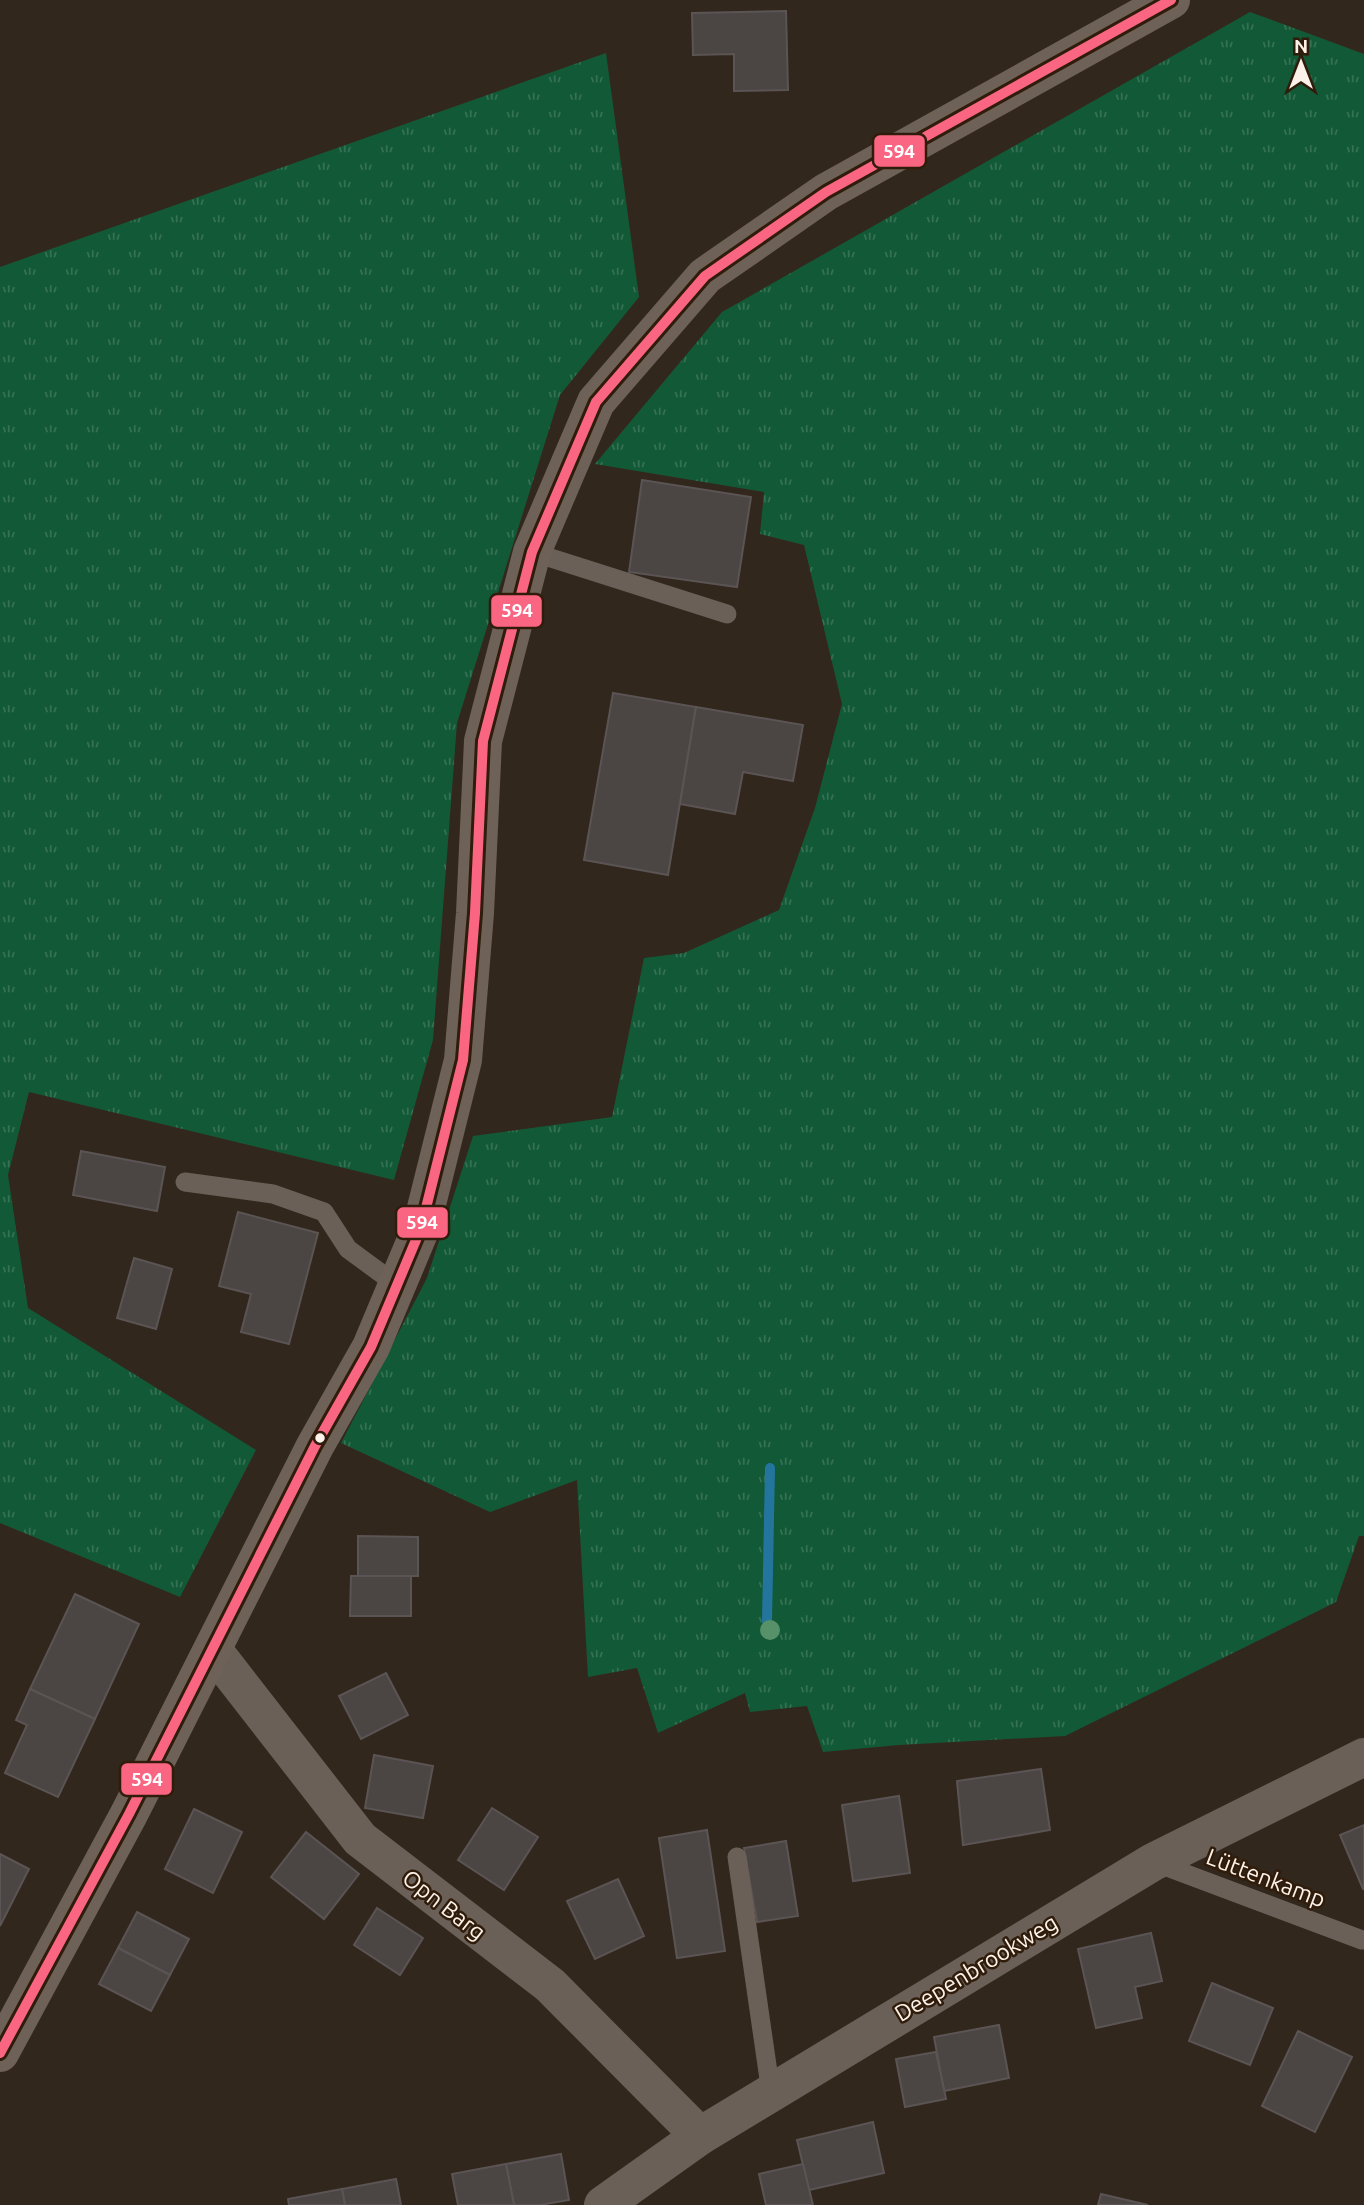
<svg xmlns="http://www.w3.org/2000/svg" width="1364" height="2205" viewBox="0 0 1364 2205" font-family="Ubuntu,sans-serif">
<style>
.grass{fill:url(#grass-tufts)}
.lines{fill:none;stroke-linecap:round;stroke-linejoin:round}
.stream{stroke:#24759d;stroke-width:10}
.building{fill:#4b4544;stroke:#5b5454;stroke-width:2}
.service{stroke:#6a6058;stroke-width:19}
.minor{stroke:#6a6058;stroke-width:38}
.secondary{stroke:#6e6258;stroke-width:38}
.bus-1-casing{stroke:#301c0b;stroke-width:16}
.bus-1{stroke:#fa6682;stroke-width:10}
.tree{fill:#579169}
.bus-dot{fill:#fdf2e9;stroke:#301c0b;stroke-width:2.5}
.labels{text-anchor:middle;stroke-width:5;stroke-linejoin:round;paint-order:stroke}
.street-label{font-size:23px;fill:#fdf2e9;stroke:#301c0b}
.line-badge{stroke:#301c0b;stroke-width:2.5}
.badge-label{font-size:19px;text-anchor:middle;font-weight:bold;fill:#fff}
</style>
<defs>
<pattern id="grass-tufts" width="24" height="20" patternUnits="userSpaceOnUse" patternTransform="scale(1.75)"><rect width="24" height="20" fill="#125937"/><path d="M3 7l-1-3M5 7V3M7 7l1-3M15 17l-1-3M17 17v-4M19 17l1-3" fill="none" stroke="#357154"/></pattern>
</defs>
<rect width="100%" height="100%" fill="#32271c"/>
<g class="grass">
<polygon points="1250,12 1364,54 1364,1536 1359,1536 1336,1602 1065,1736 899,1745 823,1752 807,1706 750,1712 745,1693 658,1733 637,1668 588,1677 577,1480 490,1512 341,1443 427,1278 473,1136 612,1117 644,958 684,953 779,910 815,808 842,704 804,545 760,534 764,492 595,464 722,312"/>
<polygon points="606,53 639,297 560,395 457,723 433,1040 394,1180 29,1092 8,1175 28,1308 256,1450 180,1597 0,1523 0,267"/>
</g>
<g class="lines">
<polyline class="stream" points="767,1621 770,1468"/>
</g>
<g class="building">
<polygon points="786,11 788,90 734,91 734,54 693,55 692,13"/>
<polygon points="642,480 751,497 737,587 629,572"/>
<polygon points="613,693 696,707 668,875 584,860"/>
<polygon points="696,707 803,725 793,781 743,772 735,814 680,804"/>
<polygon points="81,1151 165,1167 157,1211 73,1195"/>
<polygon points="238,1212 318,1233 289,1344 241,1332 251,1294 219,1286"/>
<polygon points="134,1258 172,1269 156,1329 117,1318"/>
<polygon points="358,1536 418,1537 418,1576 358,1576"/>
<polygon points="351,1576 411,1576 411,1616 350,1616"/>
<polygon points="75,1594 139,1624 95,1719 30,1689"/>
<polygon points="386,1673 408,1715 361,1739 339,1696"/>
<polygon points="30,1689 95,1719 58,1797 5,1773 27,1725 16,1720"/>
<polygon points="374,1755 433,1766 423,1818 365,1808"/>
<polygon points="1041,1769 1050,1830 963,1845 957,1781"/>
<polygon points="899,1796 910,1873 853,1881 842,1805"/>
<polygon points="492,1808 538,1837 504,1890 458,1860"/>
<polygon points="194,1809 242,1832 213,1893 165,1869"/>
<polygon points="1364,1825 1364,1889 1363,1889 1340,1835"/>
<polygon points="707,1830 725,1951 677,1958 659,1838"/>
<polygon points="306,1832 359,1874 324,1919 271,1877"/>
<polygon points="786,1841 798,1916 757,1922 744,1848"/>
<polygon points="0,1854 29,1869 0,1926"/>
<polygon points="618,1879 644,1936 595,1959 567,1901"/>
<polygon points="377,1908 423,1938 400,1975 354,1945"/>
<polygon points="137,1912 189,1939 170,1975 118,1948"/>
<polygon points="1151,1933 1162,1981 1135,1987 1142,2018 1096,2028 1078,1949"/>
<polygon points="118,1948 170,1975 151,2011 99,1984"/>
<polygon points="1212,1983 1273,2008 1250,2065 1189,2041"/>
<polygon points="999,2025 1009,2078 944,2091 934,2037"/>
<polygon points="1298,2031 1352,2057 1315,2132 1262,2106"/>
<polygon points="936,2052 946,2099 905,2107 896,2059"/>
<polygon points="873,2122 884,2173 809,2190 797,2140"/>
<polygon points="561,2154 569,2200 540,2205 514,2205 506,2164"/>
<polygon points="506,2164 514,2205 458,2205 452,2174"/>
<polygon points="803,2164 813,2205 766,2205 759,2174"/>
<polygon points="396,2179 401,2205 345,2205 342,2189"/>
<polygon points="342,2189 345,2205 289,2205 288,2199"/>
<polygon points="1101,2194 1148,2205 1098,2205"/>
</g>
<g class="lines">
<g class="service">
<polyline points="532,552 727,614"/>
<polyline points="185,1182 273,1194 324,1212 348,1249 397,1285"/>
<polyline points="737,1857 771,2093"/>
<polyline points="1154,1862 1362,1940"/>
</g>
<g class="minor">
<polyline points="213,1650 360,1839 550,1985 700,2136"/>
<polyline points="603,2205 700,2136 1153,1862 1364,1757"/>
</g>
<polyline class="secondary" points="0,2053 129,1814 315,1446 371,1347 421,1228 463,1060 475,913 483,741 532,552 596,402 705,276 826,192 1171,0"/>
<g class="bus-1-casing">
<polyline id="bus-1" points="0,2053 129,1814 315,1446 371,1347 421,1228 463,1060 475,913 483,741 532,552 596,402 705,276 826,192 1171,0"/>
</g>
<use href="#bus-1" class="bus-1"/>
</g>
<circle class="tree" cx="770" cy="1630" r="10"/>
<circle class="bus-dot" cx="320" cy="1438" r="6"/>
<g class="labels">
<g class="street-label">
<text transform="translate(1266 1878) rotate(21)" y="8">Lüttenkamp</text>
<text transform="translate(444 1905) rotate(38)" y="8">Opn Barg</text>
<text transform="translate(976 1968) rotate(-31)" y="8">Deepenbrookweg</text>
</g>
</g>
<g class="line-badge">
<rect x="873" y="134" width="53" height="34" rx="7" fill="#fa6682"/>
<rect x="490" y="594" width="53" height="34" rx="7" fill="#fa6682"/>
<rect x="396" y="1206" width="53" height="33" rx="7" fill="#fa6682"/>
<rect x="120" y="1762" width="53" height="34" rx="7" fill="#fa6682"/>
</g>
<g class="badge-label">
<text x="899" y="158">594</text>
<text x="517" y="617">594</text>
<text x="422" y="1229">594</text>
<text x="147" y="1786">594</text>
</g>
<g transform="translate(1301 63)" stroke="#301c0b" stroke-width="5" paint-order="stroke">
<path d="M0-5L12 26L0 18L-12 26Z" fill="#fdf2e9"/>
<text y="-10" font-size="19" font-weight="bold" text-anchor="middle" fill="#fdf2e9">N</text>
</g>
</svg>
